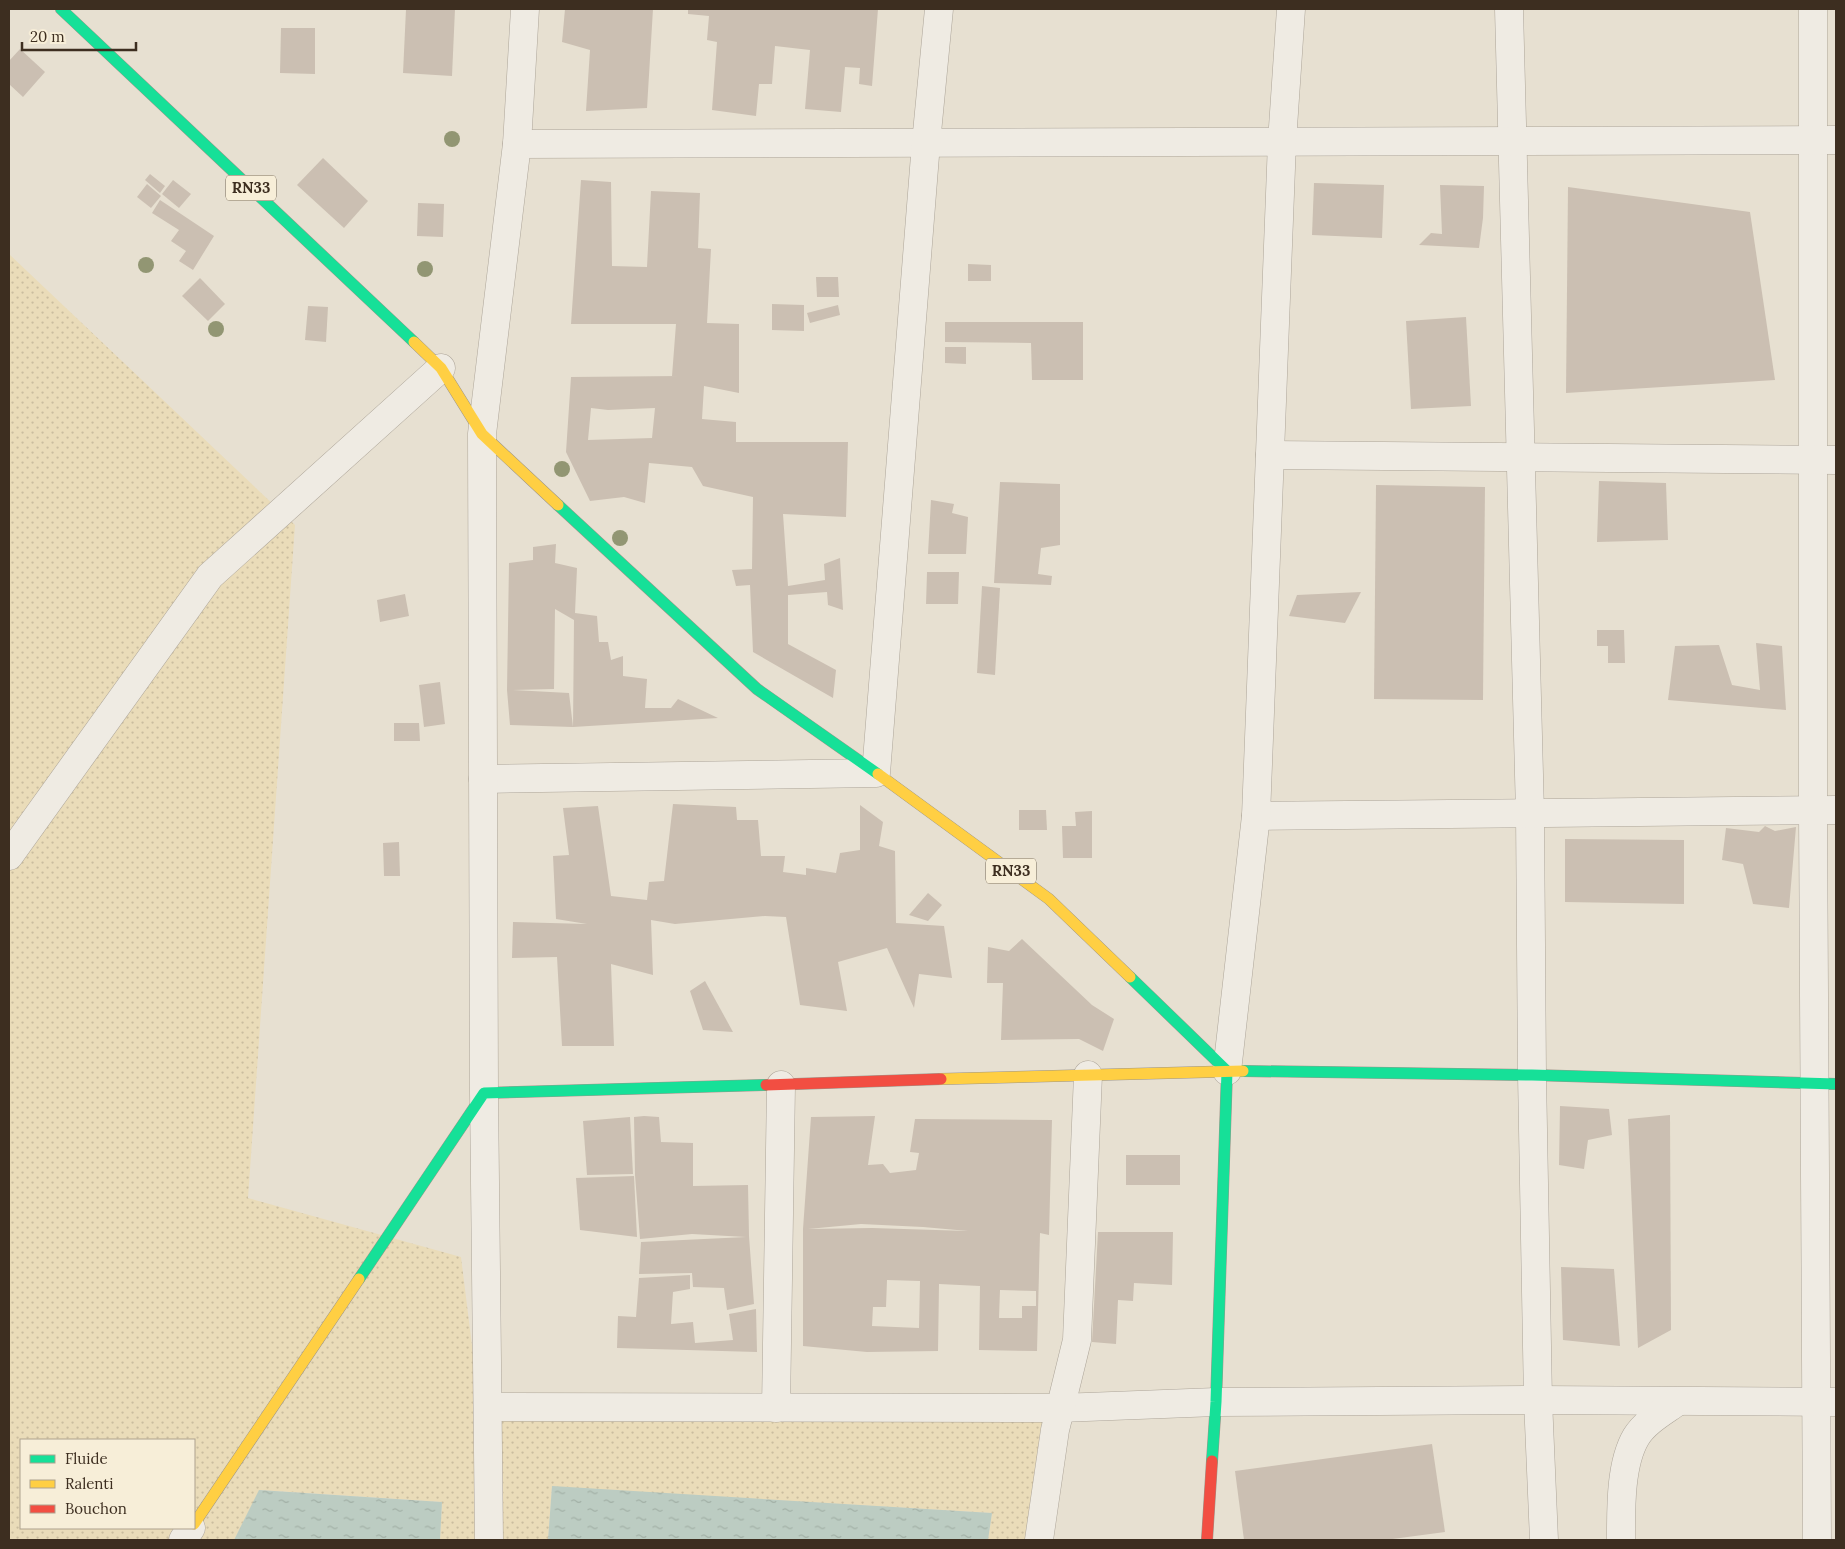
<svg xmlns="http://www.w3.org/2000/svg" width="1845" height="1549" viewBox="0 0 1845 1549" font-family="Lora,serif">
<style>
.sand{fill:url(#sand-dots);fill-rule:evenodd}
.water{fill:url(#water-ripples)}
.building{fill:#cbbfb2;fill-rule:evenodd}
.lines{fill:none;stroke-linecap:round;stroke-linejoin:round}
.street-casing{stroke:#ada599;stroke-width:29}
.fast-casing{stroke:#9c958a;stroke-width:12}
.slow-casing{stroke:#9c958a;stroke-width:12}
.jam-casing{stroke:#9c958a;stroke-width:12}
.street{stroke:#efebe3;stroke-width:28}
.fast{stroke:#16e098;stroke-width:11}
.slow{stroke:#ffcf43;stroke-width:11}
.jam{stroke:#f24e42;stroke-width:11}
.tree{fill:#929673}
.labels{text-anchor:middle;stroke-width:4;stroke-linejoin:round;paint-order:stroke}
.shield{fill:#f7eed8;stroke:#756857;stroke-width:1}
.shield-label{font-size:15px;font-weight:bold;fill:#3d2e20}
</style>
<defs>
<pattern id="sand-dots" width="8" height="8" patternUnits="userSpaceOnUse" patternTransform="scale(1.25)"><rect width="8" height="8" fill="#eadcb9"/><path d="M2 2h.1M6 6h.1" fill="none" stroke="#cabd9f" stroke-width="1.8" stroke-linecap="round"/></pattern>
<pattern id="water-ripples" width="26" height="14" patternUnits="userSpaceOnUse" patternTransform="scale(1.25)"><rect width="26" height="14" fill="#bcccc2"/><path d="M2 4q2-2 4 0t4 0M15 11q2-2 4 0t4 0" fill="none" stroke="#a2b0a6"/></pattern>
</defs>
<rect width="100%" height="100%" fill="#e7e0d1"/>
<path class="sand" d="M9 254 295 525 248 1198 461 1257 480 1410 1050 1412 1038 1540H988L992 1513 552 1487 548 1540H440L442 1502 260 1490 234 1540H9ZM21 1440H194V1528H21Z"/>
<g class="water">
<polygon points="552,1486 992,1513 988,1540 548,1540"/>
<polygon points="259,1490 442,1502 440,1540 234,1540"/>
</g>
<g class="building">
<polygon points="406,9 455,9 452,76 403,73"/>
<polygon points="565,9 653,9 647,108 586,111 590,50 562,42"/>
<polygon points="688,9 878,9 872,86 859,84 860,68 845,67 841,112 805,109 810,50 775,46 772,84 759,84 756,116 712,110 717,42 707,40 709,16 688,14"/>
<polygon points="281,28 315,28 315,74 280,73"/>
<polygon points="20,49 45,72 23,97 9,84 9,61"/>
<polygon points="323,158 368,201 344,228 297,185"/>
<polygon points="150,174 165,186 160,193 145,180"/>
<polygon points="173,180 191,194 179,208 162,194"/>
<path d="M581 180 611 182 612 266 647 267 651 191 700 193 698 248 711 249 707 323 739 324V393L704 386 702 419 736 422V442H848L846 517 783 514 788 586 825 580 824 564 840 558 843 610 828 605 827 592 788 595V644L836 670 833 698 753 652 750 585 736 586 732 570 752 569 753 497 703 486 692 467 649 463 645 503 624 497 590 501 566 452 571 377 679 376H672L676 324H571ZM591 408 608 410 655 408 652 438 588 440Z"/>
<polygon points="1314,183 1384,185 1382,238 1312,235"/>
<polygon points="147,184 161,196 151,208 137,197"/>
<polygon points="1440,185 1484,186 1483,218 1479,248 1419,245 1431,233 1442,234"/>
<polygon points="1568,187 1750,212 1775,380 1566,393"/>
<polygon points="160,200 214,236 193,270 179,261 186,251 171,241 179,230 152,213"/>
<polygon points="418,203 444,204 443,237 417,236"/>
<polygon points="968,264 991,265 991,281 968,281"/>
<polygon points="816,277 838,277 839,297 817,297"/>
<polygon points="200,278 225,304 208,321 182,296"/>
<polygon points="772,304 804,305 804,331 772,330"/>
<polygon points="838,305 840,315 810,323 807,313"/>
<polygon points="308,306 328,307 326,342 305,340"/>
<polygon points="1466,317 1471,406 1411,409 1406,321"/>
<polygon points="945,322 1083,322 1083,380 1032,380 1031,343 945,342"/>
<polygon points="945,347 966,347 966,364 945,363"/>
<polygon points="1599,481 1666,483 1668,540 1597,542"/>
<polygon points="1000,482 1060,484 1060,545 1041,548 1038,574 1052,576 1051,585 994,583"/>
<polygon points="1376,485 1485,487 1483,700 1374,699"/>
<polygon points="931,500 954,504 952,513 968,517 966,554 928,554"/>
<path d="M556 544 555 563 577 568 575 613 597 616 599 642H608L611 660 623 656V676L647 679 645 708H671L678 699 718 718 573 727 510 725 507 690 509 563 533 560V547ZM555 609 574 620 573 727 569 693 513 690 554 689Z"/>
<polygon points="927,572 959,572 958,604 926,604"/>
<polygon points="982,586 1000,588 995,675 977,673"/>
<polygon points="1361,592 1345,623 1289,616 1297,595"/>
<polygon points="405,594 409,616 380,622 377,600"/>
<polygon points="1597,630 1624,630 1625,663 1608,663 1608,646 1597,646"/>
<polygon points="1756,643 1782,646 1786,710 1668,700 1675,646 1719,645 1732,685 1760,690"/>
<polygon points="440,682 445,724 424,727 419,685"/>
<polygon points="394,723 419,723 420,741 394,741"/>
<polygon points="673,804 736,807 737,820 758,820 761,856 785,856 783,872 806,875 806,868 836,873 840,853 860,850 860,805 883,822 879,846 895,851 896,923 944,926 952,978 919,974 914,1008 887,948 838,962 847,1011 800,1005 786,917 765,916 675,924 651,920 653,975 611,964 614,1046 562,1046 557,957 512,958 513,922 587,924 556,919 553,856 569,855 563,808 598,806 611,896 647,900 649,882 664,881"/>
<polygon points="1019,810 1046,810 1047,830 1019,830"/>
<polygon points="1092,811 1092,858 1063,858 1062,826 1076,826 1075,812"/>
<polygon points="1765,826 1775,831 1796,827 1789,908 1753,904 1743,864 1722,860 1726,828 1759,832"/>
<polygon points="1565,839 1684,840 1684,904 1565,902"/>
<polygon points="399,842 400,876 384,876 383,843"/>
<polygon points="928,893 942,905 928,921 909,915"/>
<polygon points="1022,939 1092,1005 1114,1019 1103,1051 1079,1039 1001,1040 1003,983 987,983 988,947 1009,951"/>
<polygon points="705,981 733,1032 703,1030 690,991"/>
<polygon points="1560,1106 1609,1109 1612,1135 1588,1140 1584,1169 1559,1165"/>
<polygon points="1670,1115 1671,1330 1638,1348 1628,1119"/>
<polygon points="644,1116 659,1117 661,1142 693,1143 693,1186 748,1185 749,1236 754,1304 727,1310 724,1288 693,1287 692,1273 639,1274 641,1242 746,1237 692,1234 640,1239 635,1175 634,1117"/>
<path d="M875 1116 868 1165 883 1164 890 1173 916 1170 919 1153 910 1152 915 1119 1052 1120 1049 1235 1040 1233 1037 1351 979 1350 980 1286 939 1284 938 1351 867 1352 803 1346V1229L811 1117ZM861 1224 923 1227 968 1231 872 1228 808 1229ZM887 1280 920 1281 919 1328 872 1326 873 1307H886ZM1000 1290 1036 1291V1306H1022V1318H999Z"/>
<polygon points="630,1117 633,1174 587,1175 583,1121"/>
<rect x="1126" y="1155" width="54" height="30"/>
<polygon points="634,1176 637,1237 580,1230 576,1178"/>
<polygon points="1098,1232 1173,1232 1172,1285 1134,1283 1133,1301 1118,1300 1116,1344 1092,1342"/>
<polygon points="1561,1267 1614,1269 1620,1346 1563,1340"/>
<polygon points="690,1275 690,1289 673,1292 671,1324 693,1322 695,1343 733,1340 729,1314 756,1309 757,1352 617,1348 618,1316 636,1317 639,1278"/>
<polygon points="1432,1444 1445,1532 1385,1540 1244,1540 1235,1471"/>
</g>
<g class="lines">
<g class="street-casing">
<g id="street">
<polyline points="1509,9 1530,813 1532,1075 1538,1400 1544,1540"/>
<polyline points="1813,9 1813,810 1817,1540"/>
<polyline points="517,144 1836,140"/>
<polyline points="1270,455 1836,460"/>
<polyline points="483,779 876,773 926,143 939,9"/>
<polyline points="1256,816 1836,810"/>
<polyline points="9,856 210,576 441,368"/>
<polyline points="1227,1071 1256,816 1282,142 1291,9"/>
<polyline points="488,1407 1060,1408 1216,1402 1538,1400 1836,1402"/>
<polyline points="776,1408 781,1085"/>
<polyline points="183,1540 191,1528"/>
<polyline points="489,1540 484,1093 482,434 517,144 525,9"/>
<polyline points="1039,1540 1055,1430 1077,1340 1088,1075"/>
<path d="M1621 1540C1621 1510 1620 1464 1636 1437 1645 1422 1663 1412 1677 1402"/>
</g>
</g>
<g class="fast-casing">
<g id="fast">
<polyline points="61,9 414,342"/>
<polyline points="558,505 757,689 878,774"/>
<polyline points="1130,977 1227,1071 1216,1402 1212,1461"/>
<polyline points="1243,1071 1532,1075 1836,1084"/>
<polyline points="359,1279 484,1093 766,1085"/>
</g>
</g>
<g class="slow-casing">
<g id="slow">
<polyline points="414,342 441,368 482,434 558,505"/>
<polyline points="878,774 1049,899 1130,977"/>
<polyline points="941,1079 1243,1071"/>
<polyline points="194,1524 359,1279"/>
</g>
</g>
<g class="jam-casing">
<g id="jam">
<polyline points="766,1085 941,1079"/>
<polyline points="1207,1540 1212,1461"/>
</g>
</g>
<use href="#street" class="street"/>
<use href="#fast" class="fast"/>
<use href="#slow" class="slow"/>
<use href="#jam" class="jam"/>
</g>
<g class="tree">
<circle cx="452" cy="139" r="8"/>
<circle cx="146" cy="265" r="8"/>
<circle cx="425" cy="269" r="8"/>
<circle cx="216" cy="329" r="8"/>
<circle cx="562" cy="469" r="8"/>
<circle cx="620" cy="538" r="8"/>
</g>
<g class="labels">
<g class="shield">
<rect x="226" y="175.5" width="50" height="25" rx="4"/>
<rect x="986" y="858.5" width="50" height="25" rx="4"/>
</g>
<g class="shield-label">
<text x="251" y="193">RN33</text>
<text x="1011" y="876">RN33</text>
</g>
</g>
<rect width="1845" height="1549" fill="none" stroke="#3d2e20" stroke-width="20"/>
<rect x="20" y="1439" width="175" height="90" fill="#f7eed8" stroke="#ada18e"/>
<rect x="30" y="1455" width="25" height="8" fill="#16e098" stroke="#ada18e"/>
<text x="65" y="1464" font-size="15" fill="#3d2e20">Fluide</text>
<rect x="30" y="1480" width="25" height="8" fill="#ffcf43" stroke="#ada18e"/>
<text x="65" y="1489" font-size="15" fill="#3d2e20">Ralenti</text>
<rect x="30" y="1505" width="25" height="8" fill="#f24e42" stroke="#ada18e"/>
<text x="65" y="1514" font-size="15" fill="#3d2e20">Bouchon</text>
<path d="M22 42v8h114v-8" fill="none" stroke="#3d2e20" stroke-width="2.5"/>
<text x="30" y="42" font-size="15" fill="#3d2e20" stroke="#f7eed8" stroke-width="4" paint-order="stroke">20 m</text>
</svg>
